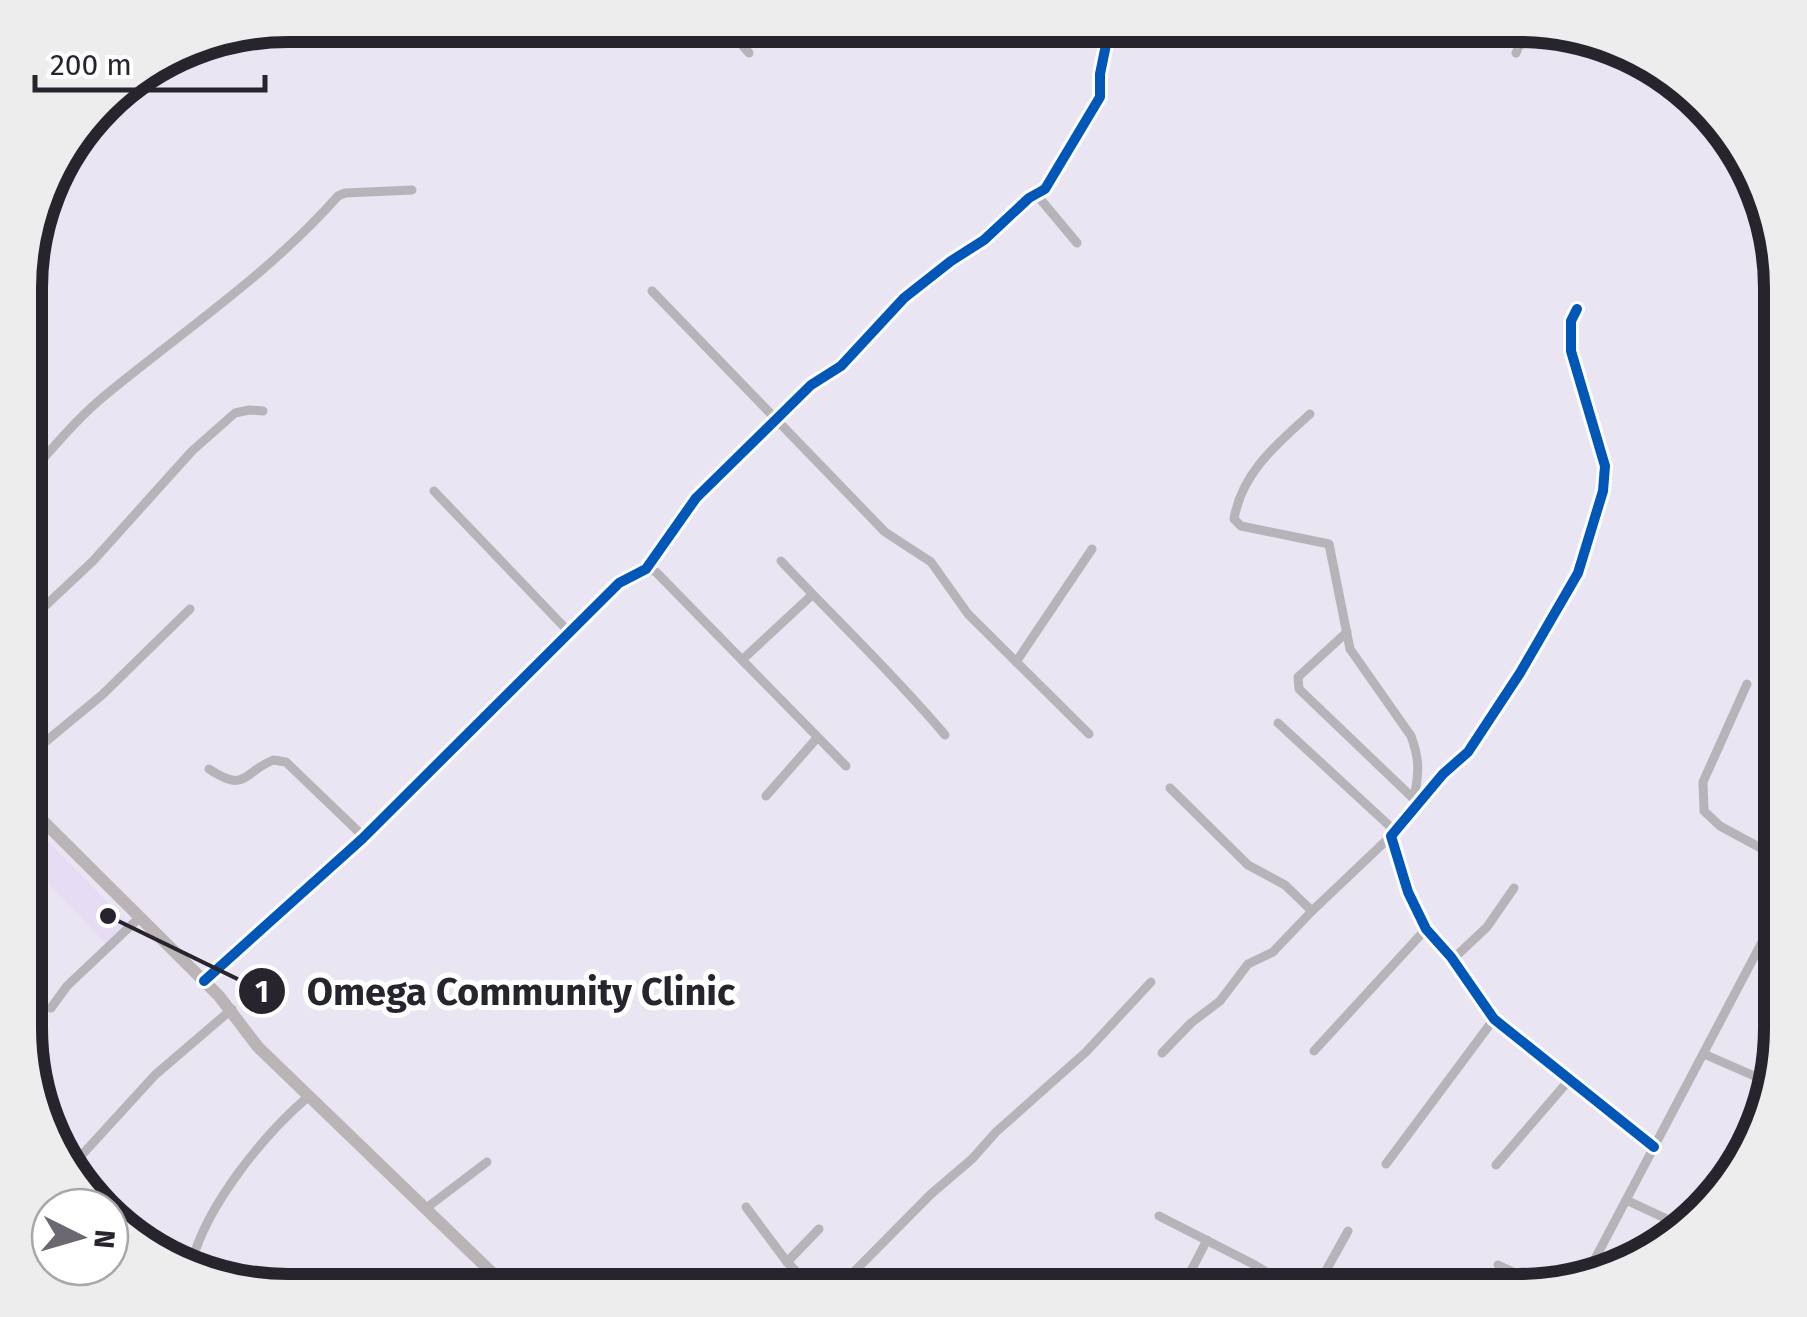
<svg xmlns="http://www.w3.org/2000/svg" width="1807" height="1317" viewBox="0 0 1807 1317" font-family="'Fira Sans',sans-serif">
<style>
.built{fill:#e6ddf4}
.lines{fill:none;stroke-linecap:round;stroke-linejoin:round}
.minor{stroke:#b6b4b8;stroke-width:9}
.highway{stroke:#bab4b6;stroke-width:12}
.cycleway-casing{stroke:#fff;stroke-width:16}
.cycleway{stroke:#0057b8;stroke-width:10}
.rim{fill:none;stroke:#28242d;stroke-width:12}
.leader{fill:none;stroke:#28242d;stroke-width:4}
.callout-dot{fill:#28242d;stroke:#fff;stroke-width:4}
.mark-label{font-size:30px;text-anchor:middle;font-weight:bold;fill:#fff}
.callout-label{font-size:38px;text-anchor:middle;font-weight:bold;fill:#28242d;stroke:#fff;stroke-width:10;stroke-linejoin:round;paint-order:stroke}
</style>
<rect width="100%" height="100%" fill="#eae5f2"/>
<polygon class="built" points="27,820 130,925 109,947 27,861"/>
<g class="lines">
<g class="minor">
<polyline points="725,25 749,53"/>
<polyline points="411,28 415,25"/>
<polyline points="563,35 573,25"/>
<polyline points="1516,53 1527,26"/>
<polyline points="1036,194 1077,243"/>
<polyline points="652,291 885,532 931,562 968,614 1089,734"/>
<polyline points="1577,309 1571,321 1571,351 1605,466 1603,491 1578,573 1520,673 1468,752 1443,774 1391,836 1408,892 1426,929 1451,957 1494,1019 1654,1147"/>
<path d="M1310 414C1277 444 1242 472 1234 519L1241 526 1329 544 1350 649 1411 736C1420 760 1419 773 1414 798"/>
<path d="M27 477C53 448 78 417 108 393 186 329 271 272 338 196L345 193 412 190"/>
<polyline points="434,491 570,633"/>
<path d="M781 561C836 620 894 674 945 735"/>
<polyline points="646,569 656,572 742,660 812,595"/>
<polyline points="27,623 93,561 192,451 235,413 249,410 263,411"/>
<polyline points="1347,632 1298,677 1299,689 1417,802"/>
<polyline points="742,660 846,766"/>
<polyline points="1016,662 1092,549"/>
<polyline points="1747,684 1703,782 1704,811 1720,826 1781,859"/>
<polyline points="1278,723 1395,831"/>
<polyline points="27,757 102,695 190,609"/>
<path d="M209 769C246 793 241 774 273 760L286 762 364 837"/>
<polyline points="1170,788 1248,865 1285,885 1312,911 1391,836"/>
<polyline points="766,796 817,738"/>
<polyline points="1453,959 1487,927 1514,888"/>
<polyline points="204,981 362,839 619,583 646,569 696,498 811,385 841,366 904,298 951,261 984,240 1029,198 1045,189 1100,97 1100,74 1110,25"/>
<polyline points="51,1008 67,986 140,917"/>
<polyline points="1314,1051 1426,929"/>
<polyline points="1162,1053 1191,1023 1220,1001 1248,964 1273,952 1312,911"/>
<polyline points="1704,1054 1768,1082"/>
<polyline points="1386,1164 1494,1019"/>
<polyline points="1496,1165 1570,1079"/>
<polyline points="69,1169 155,1075 232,1009"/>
<polyline points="1626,1200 1682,1226"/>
<polyline points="746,1207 787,1262 816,1292"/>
<polyline points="425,1209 487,1162"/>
<polyline points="1159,1216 1255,1265 1299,1292"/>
<path d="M192 1261C208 1204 263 1135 309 1096"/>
<polyline points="787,1262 819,1229"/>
<polyline points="1498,1265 1543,1286"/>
<polyline points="1586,1276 1781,906"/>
<polyline points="1103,1286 1120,1292"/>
<polyline points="834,1292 931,1194 972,1159 996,1132 1086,1052 1151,982"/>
<polyline points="1180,1292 1207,1240"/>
<polyline points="1314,1292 1348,1231"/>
</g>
<polyline class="highway" points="27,805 219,996 258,1047 512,1292"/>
<g class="cycleway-casing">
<g id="cycleway">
<polyline points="1577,309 1571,321 1571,351 1605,466 1603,491 1578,573 1520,673 1468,752 1443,774 1391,836 1408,892 1426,929 1451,957 1494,1019 1654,1147"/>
<polyline points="204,981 362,839 619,583 646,569 696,498 811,385 841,366 904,298 951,261 984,240 1029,198 1045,189 1100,97 1100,74 1110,25"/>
</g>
</g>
<use href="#cycleway" class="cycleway"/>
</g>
<path d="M0 0H1807V1317H0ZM288 42H1518A246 246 0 0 1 1764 288V1028A246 246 0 0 1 1518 1274H288A246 246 0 0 1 42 1028V288A246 246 0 0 1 288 42Z" fill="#eeedee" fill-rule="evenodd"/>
<path class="rim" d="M288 42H1518A246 246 0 0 1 1764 288V1028A246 246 0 0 1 1518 1274H288A246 246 0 0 1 42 1028V288A246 246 0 0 1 288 42Z"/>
<path class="leader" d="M108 916L262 991"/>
<g class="callout-dot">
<circle cx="108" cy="916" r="10"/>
<circle cx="262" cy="991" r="25"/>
</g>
<g class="mark-label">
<text x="262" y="1002">1</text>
</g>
<g class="callout-label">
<text x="521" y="1005">Omega Community Clinic</text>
</g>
<g transform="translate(80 1237) rotate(95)"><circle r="48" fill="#ffffff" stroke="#a9a7ab" stroke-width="2.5"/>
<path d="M0-8L18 38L0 25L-18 38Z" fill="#6c6872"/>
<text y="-15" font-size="28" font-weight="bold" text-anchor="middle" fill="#28242d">N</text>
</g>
<path d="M35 75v15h230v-15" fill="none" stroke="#28242d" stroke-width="5"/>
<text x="50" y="75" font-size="30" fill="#28242d" stroke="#ffffff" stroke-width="8" paint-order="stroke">200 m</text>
</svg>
